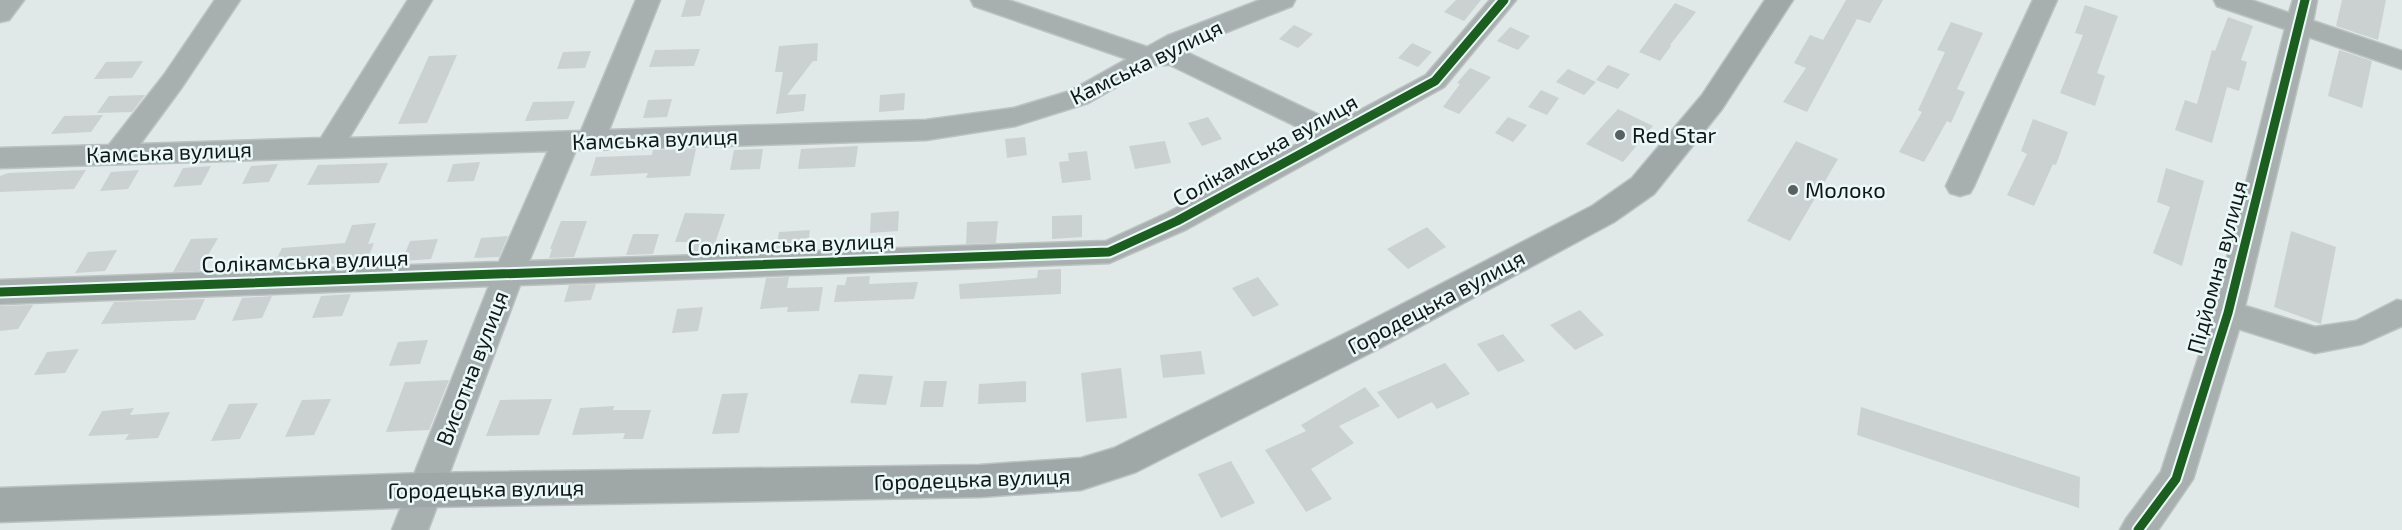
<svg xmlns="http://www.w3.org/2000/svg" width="2402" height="530" viewBox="0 0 2402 530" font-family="'Exo 2',sans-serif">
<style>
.building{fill:#cbd1d1}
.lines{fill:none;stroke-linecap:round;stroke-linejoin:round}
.minor-casing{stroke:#bcc1c1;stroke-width:3}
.major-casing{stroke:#bcc1c1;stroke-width:3}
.minor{fill:#a8afaf;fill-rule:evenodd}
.major{fill:#9fa7a7;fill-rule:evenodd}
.cycleway-casing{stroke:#eaf9f8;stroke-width:13}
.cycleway{stroke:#1b5e20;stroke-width:9}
.poi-dot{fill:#596060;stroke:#eaf9f8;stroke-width:2}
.labels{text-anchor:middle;stroke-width:5;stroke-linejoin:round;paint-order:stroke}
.street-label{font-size:22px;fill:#111616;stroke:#eaf9f8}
.poi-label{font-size:22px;fill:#111616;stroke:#eaf9f8;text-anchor:start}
</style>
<rect width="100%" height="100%" fill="#e0e8e8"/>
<g class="building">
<polygon points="686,0 705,0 700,16 681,17"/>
<polygon points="1456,0 1481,0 1464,21 1444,12"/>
<polygon points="1846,0 1883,0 1870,23 1857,19 1807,112 1783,102 1806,68 1794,63 1810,35 1823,40"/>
<polygon points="2342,0 2386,0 2378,40 2336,26"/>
<polygon points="1675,3 1696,12 1670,45 1671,46 1660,61 1639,52"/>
<polygon points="2085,5 2118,16 2097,73 2105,76 2095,106 2060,93 2083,35 2075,33"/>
<polygon points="2228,17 2253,26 2241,60 2247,62 2239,91 2227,87 2212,143 2175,130 2185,100 2197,104 2212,50 2215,51"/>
<polygon points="1951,22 1983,33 1957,89 1965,92 1951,123 1947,121 1924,162 1899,152 1922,112 1918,110 1945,52 1937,50"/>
<polygon points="1294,25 1313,34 1298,48 1279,39"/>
<polygon points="1510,27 1530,36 1518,50 1497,41"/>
<polygon points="818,43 817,61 813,61 787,95 806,94 804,111 776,114 783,72 775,72 779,46"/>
<polygon points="1412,43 1432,52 1418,67 1398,58"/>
<polygon points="700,49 694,66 649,67 655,50"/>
<polygon points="2339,50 2372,61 2362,108 2328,96"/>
<polygon points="591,51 585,68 557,69 563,52"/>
<polygon points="457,55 427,123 398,124 429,56"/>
<polygon points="143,61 132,78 94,79 106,62"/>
<polygon points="1608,65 1630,74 1618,89 1596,80"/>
<polygon points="1470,68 1491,77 1459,114 1443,107 1460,84 1457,83"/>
<polygon points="1568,69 1596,82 1584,95 1556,82"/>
<polygon points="1541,90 1559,98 1547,115 1528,107"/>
<polygon points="905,93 904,110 879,112 880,95"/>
<polygon points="145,95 132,112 97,113 109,96"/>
<polygon points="672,99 667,117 643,118 648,100"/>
<polygon points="575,101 568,119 525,121 533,102"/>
<polygon points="1618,109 1653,126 1623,162 1586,144"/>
<polygon points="103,115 91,132 51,134 64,116"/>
<polygon points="1208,117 1222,139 1202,146 1188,123"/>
<polygon points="1508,117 1527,125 1513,142 1495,133"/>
<polygon points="2033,119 2068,132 2056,165 2053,164 2034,206 2007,195 2027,154 2021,151"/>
<polygon points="1025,137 1027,155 1007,158 1005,139"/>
<polygon points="1165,141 1171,163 1135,169 1129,146"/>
<polygon points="1796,141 1838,159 1790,241 1747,221"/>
<polygon points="858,146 855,167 798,169 801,149"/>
<polygon points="696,149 690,176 646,178 648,173 590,176 596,157 652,155 653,150"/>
<polygon points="763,149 760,169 730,170 734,150"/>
<polygon points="1087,151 1091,180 1062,183 1059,162 1069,161 1068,153"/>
<polygon points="480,162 474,181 447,182 453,164"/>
<polygon points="388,163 379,183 307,185 318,165"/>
<polygon points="278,164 269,182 242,184 251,166"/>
<polygon points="211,166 201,185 173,187 183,168"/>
<polygon points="2166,168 2204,181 2182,266 2153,253 2170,207 2157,202"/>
<polygon points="86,170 74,189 0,192 0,176 8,173"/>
<polygon points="139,170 128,189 100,191 111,172"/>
<polygon points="899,211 898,231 870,233 871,213"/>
<polygon points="685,213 725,214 712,252 687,253 690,242 675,242"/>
<polygon points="1082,215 1082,237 1052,239 1052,216"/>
<polygon points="561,221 587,221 574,257 549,258 552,249 550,249"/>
<polygon points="998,221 996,243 966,244 967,222"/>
<polygon points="376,223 368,244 374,243 367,261 272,268 282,248 345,243 352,225"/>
<polygon points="1427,227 1446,247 1408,269 1387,249"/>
<polygon points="810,230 807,249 776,250 779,232"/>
<polygon points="2291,231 2336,247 2321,324 2274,307"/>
<polygon points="633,234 659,234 653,254 626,255"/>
<polygon points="508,236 499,257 474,258 481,238"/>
<polygon points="218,238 199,271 173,272 191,239"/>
<polygon points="438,239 431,259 402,261 410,241"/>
<polygon points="117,250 105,271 75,273 88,252"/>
<polygon points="1061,269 1061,294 960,299 959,284 1037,278 1038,270"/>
<polygon points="870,276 869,284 918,282 914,299 834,302 837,285 845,285 847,277"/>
<polygon points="789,277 787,288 823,287 819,311 787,312 788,307 760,309 766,278"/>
<polygon points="1258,277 1279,305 1253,317 1232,288"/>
<polygon points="596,284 591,300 564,302 569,285"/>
<polygon points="351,294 342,316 312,318 321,296"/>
<polygon points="272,296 262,318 232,321 242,298"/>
<polygon points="205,299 195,320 101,324 114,302"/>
<polygon points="33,305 18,329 0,331 0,306"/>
<polygon points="703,307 698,331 672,333 677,309"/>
<polygon points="1580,310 1604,335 1575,350 1550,325"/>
<polygon points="1503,334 1525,361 1498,372 1477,344"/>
<polygon points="428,340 420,364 389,366 398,342"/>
<polygon points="79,349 65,373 34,375 47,352"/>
<polygon points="1201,351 1205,374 1163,378 1160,355"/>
<polygon points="1445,363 1470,394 1437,409 1432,402 1398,419 1377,392"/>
<polygon points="1121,368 1127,418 1086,422 1081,373"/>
<polygon points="859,374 893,376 886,405 850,403"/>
<polygon points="449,380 429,430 386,432 405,382"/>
<polygon points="924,381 947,381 943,407 920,407"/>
<polygon points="1026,381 1026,402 978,404 979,384"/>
<polygon points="1365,387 1380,406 1339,426 1354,443 1311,469 1332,499 1306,512 1265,450 1306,431 1301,425"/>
<polygon points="748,393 739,433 712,434 722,394"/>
<polygon points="331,399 314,435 285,437 302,400"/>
<polygon points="552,399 539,435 486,436 500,400"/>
<polygon points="258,403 240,439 211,441 229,404"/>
<polygon points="614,406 613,410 651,410 643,439 623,439 625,433 572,435 580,408"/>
<polygon points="1861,407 2080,477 2079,508 1857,435"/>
<polygon points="134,408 130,415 170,412 158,438 125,440 129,434 88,436 102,411"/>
<polygon points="1231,461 1255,503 1221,518 1198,474"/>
</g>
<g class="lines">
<g class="minor-casing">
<g id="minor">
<polygon points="0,0 24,0 9,20 0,22"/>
<path d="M215 0H240L182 87 140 144 321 138 408 0H432L349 138 581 131 636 0H660L609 130 926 120 1014 108 1070 91 1127 59 974 6 971 0H1008L1147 47 1167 36 1260 0H1295L1292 6 1182 50 1336 123 1426 75 1490 0H1516L1444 87 1187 229 1109 263 520 285 428 530H392L489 286 0 304V280L499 262 548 151 0 168V148L109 145 164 75ZM1155 65H1170L1314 135 1167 213 1106 241 529 261 576 150 926 140 1015 126 1088 103Z"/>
<polygon points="2033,0 2057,0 1974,186 1970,193 1960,196 1950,193 1946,186"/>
<polygon points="2214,0 2251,0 2289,13 2293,0 2317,0 2313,21 2402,51 2402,69 2309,37 2245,306 2315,327 2356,321 2397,300 2402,301 2402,326 2362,344 2315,353 2239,329 2193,479 2158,530 2120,530 2126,519 2161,472 2213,313 2285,29 2217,6"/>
</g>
</g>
<g class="major-casing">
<polygon id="major" points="1765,0 1793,0 1722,109 1654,194 1614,222 1380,348 1136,472 1081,490 980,497 425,507 0,522 0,488 425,473 980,465 1081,458 1114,448 1356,328 1592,206 1632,178 1702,95"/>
</g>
<use href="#minor" class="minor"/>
<use href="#major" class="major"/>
<g class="cycleway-casing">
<g id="cycleway">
<polyline points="0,292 1109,252 1177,221 1435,81 1504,0"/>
<polyline points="2138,530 2176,479 2228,313 2305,0"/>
</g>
</g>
<use href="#cycleway" class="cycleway"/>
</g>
<g class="poi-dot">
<circle cx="1620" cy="135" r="6"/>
<circle cx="1793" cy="190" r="6"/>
</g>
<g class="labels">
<g class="street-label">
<text transform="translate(1146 62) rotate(-26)" y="8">Камська вулиця</text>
<text transform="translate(655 139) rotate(-2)" y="8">Камська вулиця</text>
<text transform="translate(1265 150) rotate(-29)" y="8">Солікамська вулиця</text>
<text transform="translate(169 152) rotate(-2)" y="8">Камська вулиця</text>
<text transform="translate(791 244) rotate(-2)" y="8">Солікамська вулиця</text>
<text transform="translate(305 261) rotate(-2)" y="8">Солікамська вулиця</text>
<text transform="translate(2217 267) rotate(-75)" y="8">Підйомна вулиця</text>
<text transform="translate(1436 302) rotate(-28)" y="8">Городецька вулиця</text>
<text transform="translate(472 368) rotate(-69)" y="8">Висотна вулиця</text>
<text transform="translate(972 479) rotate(-2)" y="8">Городецька вулиця</text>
<text transform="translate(486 489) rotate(-1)" y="8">Городецька вулиця</text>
</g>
<g class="poi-label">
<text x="1632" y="143">Red Star</text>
<text x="1805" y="198">Молоко</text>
</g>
</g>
</svg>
